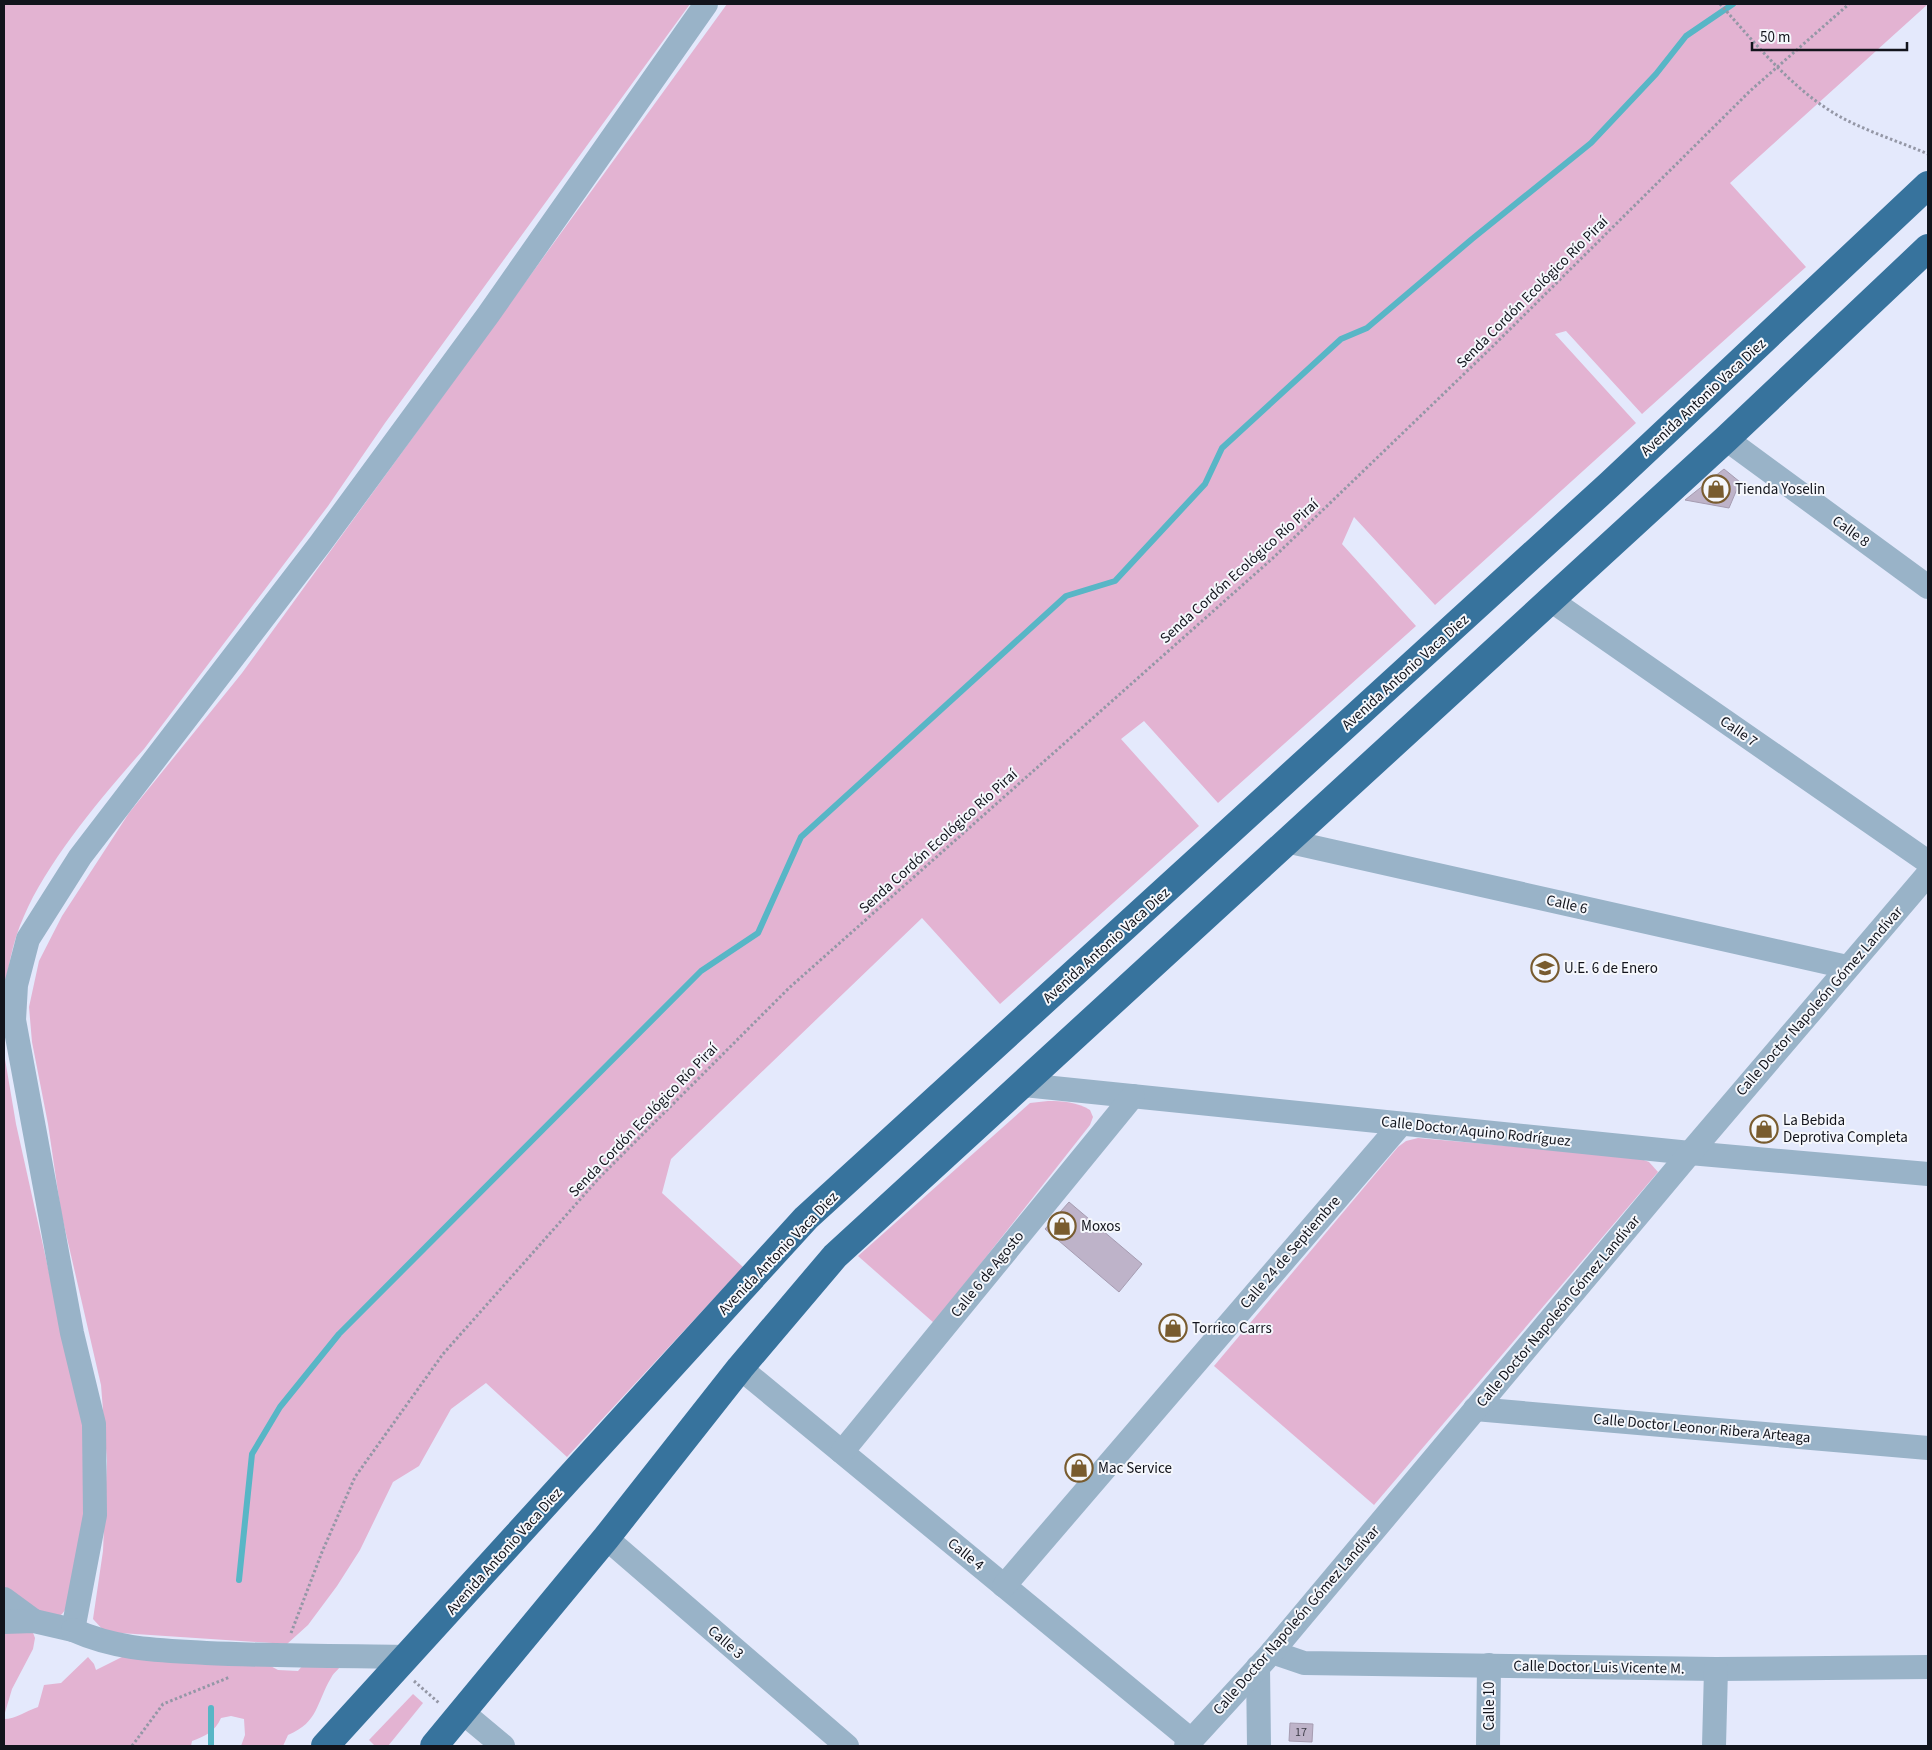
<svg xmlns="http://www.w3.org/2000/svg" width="1932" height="1750" viewBox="0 0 1932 1750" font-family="'Source Sans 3',sans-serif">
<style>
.green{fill:#e3b3d2}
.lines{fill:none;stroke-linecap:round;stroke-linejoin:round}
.stream{stroke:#58b6c6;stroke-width:6}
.building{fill:#beb3c9;stroke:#a69cb1}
.path{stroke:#9497a6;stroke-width:3;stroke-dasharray:2.5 2.5;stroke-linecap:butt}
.street{stroke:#99b3c8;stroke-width:24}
.highway{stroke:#37739d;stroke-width:28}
.labels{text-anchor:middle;stroke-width:4;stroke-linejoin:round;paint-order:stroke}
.number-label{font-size:12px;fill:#3d3c47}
.street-label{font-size:15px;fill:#12141c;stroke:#f5f7fc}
.poi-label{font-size:15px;fill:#12141c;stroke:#f5f7fc;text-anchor:start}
</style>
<rect width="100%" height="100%" fill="#e4e9fc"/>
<g class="green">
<path d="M4 4H690L385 423 328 506 144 749C104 794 48 860 24 916 12 942 7 972 4 1001Z"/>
<polygon points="727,4 1928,4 1730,183 1806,267 1642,414 1566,331 1555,334 1636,423 1435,605 1354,517 1342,544 1416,626 1218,803 1144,721 1121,739 1199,826 1000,1004 922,918 671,1159 662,1193 743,1267 567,1457 486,1383 451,1409 419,1466 393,1482 360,1550 337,1586 308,1625 287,1644 105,1632 93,1619 103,1551 107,1461 101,1385 61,1212 48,1124 32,1042 29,1007 39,961 62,916 129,813 242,673"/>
<polygon points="4,1053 16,1124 65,1344 83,1406 84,1523 72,1601 62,1614 53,1620 4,1589"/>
<path d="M1048 1101C1063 1101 1077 1102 1090 1110L1093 1117 1090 1125 934 1323 858 1256 1030 1103Z"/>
<polygon points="1418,1138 1636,1157 1649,1162 1658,1172 1374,1505 1214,1366 1398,1147 1406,1141"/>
<polygon points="32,1630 35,1638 33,1649 12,1689 4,1716 4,1631"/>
<path d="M128 1654 263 1662 278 1670 298 1671 303 1665 344 1663C340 1668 334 1672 331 1678 316 1703 319 1722 288 1735L283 1746H241L245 1735 244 1719 231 1716 221 1718C215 1732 205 1736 192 1741L191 1746H4V1719C16 1719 26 1711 38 1707L44 1685 61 1683 88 1657 94 1664 96 1670Z"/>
<polygon points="413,1694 423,1703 388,1746 375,1746 369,1740"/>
</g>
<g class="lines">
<g class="stream">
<polyline points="239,1580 252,1454 280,1407 339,1334 701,971 758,933 801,837 1066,596 1115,581 1205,484 1222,448 1341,339 1367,328 1472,239 1591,143 1656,74 1686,36 1733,4"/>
<polyline points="211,1708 211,1746"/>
</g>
</g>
<g class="building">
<polygon points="1724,469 1740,482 1729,508 1685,500"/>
<polygon points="1069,1202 1142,1264 1119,1292 1045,1229"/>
<polygon points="1079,1455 1091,1464 1078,1479 1067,1470"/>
<polygon points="1290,1723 1313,1724 1312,1742 1289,1741"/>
</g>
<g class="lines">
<g class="path">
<path d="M1720 4C1755 43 1791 88 1837 115 1865 131 1898 141 1928 154"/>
<polyline points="291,1633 322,1552 355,1477 443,1354 600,1177 789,988 1273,558 1490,349 1750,91 1849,4"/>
<polyline points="414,1681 439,1703"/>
<polyline points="132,1746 163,1704 230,1677"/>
</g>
<g class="street">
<polyline points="1726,439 1928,587"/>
<polyline points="1549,599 1928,862"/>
<polyline points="1286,841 1847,967"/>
<polyline points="1024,1085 1690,1153 1928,1174"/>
<polyline points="740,1368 1191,1740"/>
<polyline points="1475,1409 1928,1448"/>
<polyline points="842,1452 1133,1096"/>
<polyline points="606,1538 847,1746"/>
<polyline points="1004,1586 1401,1124"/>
<polyline points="4,1599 34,1621"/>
<polyline points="4,1622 34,1621 73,1630 95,1515 94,1424 72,1333 14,1020 16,985 28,939 80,857 320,544 488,315 706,4"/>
<path d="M73 1630C118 1650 158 1650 206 1653 274 1656 341 1656 408 1657"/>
<polyline points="1272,1652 1304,1663 1716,1669 1928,1667"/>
<polyline points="1258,1667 1259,1746"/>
<polyline points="461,1711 503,1746"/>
<polyline points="1186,1746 1272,1652 1690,1153 1928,874"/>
<polyline points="1488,1746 1489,1665"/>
<polyline points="1714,1746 1716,1669"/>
</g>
<g class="highway">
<polyline points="325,1746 806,1218 1609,485 1928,185"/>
<polyline points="434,1746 606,1538 740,1368 835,1256 1726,439 1928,248"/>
</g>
</g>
<defs>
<g id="shop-ring" transform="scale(1.4375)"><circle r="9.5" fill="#f5f7fc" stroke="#795c2f" stroke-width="1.5"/><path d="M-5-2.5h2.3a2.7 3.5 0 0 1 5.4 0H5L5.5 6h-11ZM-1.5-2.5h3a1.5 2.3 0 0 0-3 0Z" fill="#795c2f"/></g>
<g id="school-ring" transform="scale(1.4375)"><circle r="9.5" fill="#f5f7fc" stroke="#795c2f" stroke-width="1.5"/><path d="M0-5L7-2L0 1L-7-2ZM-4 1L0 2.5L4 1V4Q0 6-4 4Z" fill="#795c2f"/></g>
</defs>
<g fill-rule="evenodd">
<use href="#shop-ring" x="1716" y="489"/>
<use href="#school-ring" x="1545" y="968"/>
<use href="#shop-ring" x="1764" y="1129"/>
<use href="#shop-ring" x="1062" y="1226"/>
<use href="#shop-ring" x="1173" y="1328"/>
<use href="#shop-ring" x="1079" y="1468"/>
</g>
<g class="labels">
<g class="number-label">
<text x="1301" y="1736">17</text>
</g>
<g class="street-label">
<text transform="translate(1532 292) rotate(-45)" y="5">Senda Cordón Ecológico Río Piraí</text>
<text transform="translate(1703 397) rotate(-43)" y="5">Avenida Antonio Vaca Diez</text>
<text transform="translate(1851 531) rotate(36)" y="5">Calle 8</text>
<text transform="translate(1239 571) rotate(-42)" y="5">Senda Cordón Ecológico Río Piraí</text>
<text transform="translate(1405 672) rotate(-42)" y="5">Avenida Antonio Vaca Diez</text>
<text transform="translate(1739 731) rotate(35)" y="5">Calle 7</text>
<text transform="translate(938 841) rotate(-42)" y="5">Senda Cordón Ecológico Río Piraí</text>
<text transform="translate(1567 904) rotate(13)" y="5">Calle 6</text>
<text transform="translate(1106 945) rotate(-42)" y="5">Avenida Antonio Vaca Diez</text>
<text transform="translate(1819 1001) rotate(-49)" y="5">Calle Doctor Napoleón Gómez Landívar</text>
<text transform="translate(643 1120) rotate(-46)" y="5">Senda Cordón Ecológico Río Piraí</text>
<text transform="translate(1476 1131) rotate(6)" y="5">Calle Doctor Aquino Rodríguez</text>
<text transform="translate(1290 1252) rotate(-49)" y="5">Calle 24 de Septiembre</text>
<text transform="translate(778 1253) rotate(-46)" y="5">Avenida Antonio Vaca Diez</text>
<text transform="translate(987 1274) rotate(-51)" y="5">Calle 6 de Agosto</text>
<text transform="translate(1558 1311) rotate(-50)" y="5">Calle Doctor Napoleón Gómez Landívar</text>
<text transform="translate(1702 1428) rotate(5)" y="5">Calle Doctor Leonor Ribera Arteaga</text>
<text transform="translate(504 1551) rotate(-48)" y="5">Avenida Antonio Vaca Diez</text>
<text transform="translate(966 1554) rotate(39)" y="5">Calle 4</text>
<text transform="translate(1296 1620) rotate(-49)" y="5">Calle Doctor Napoleón Gómez Landívar</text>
<text transform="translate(726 1642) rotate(41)" y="5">Calle 3</text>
<text transform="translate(1599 1667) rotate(1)" y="5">Calle Doctor Luis Vicente M.</text>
<text transform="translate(1489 1706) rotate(-90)" y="5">Calle 10</text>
</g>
<g class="poi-label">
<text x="1735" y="494">Tienda Yoselin</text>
<text x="1564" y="973">U.E. 6 de Enero</text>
<text x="1783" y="1125">La Bebida<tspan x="1783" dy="17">Deprotiva Completa</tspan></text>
<text x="1081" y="1231">Moxos</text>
<text x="1192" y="1333">Torrico Carrs</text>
<text x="1098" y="1473">Mac Service</text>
</g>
</g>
<rect width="1932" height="1750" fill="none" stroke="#12141c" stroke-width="10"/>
<path d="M1752 42v8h155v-8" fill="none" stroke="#12141c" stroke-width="2.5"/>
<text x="1760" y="42" font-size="15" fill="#12141c" stroke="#f5f7fc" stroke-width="4" paint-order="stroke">50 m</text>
</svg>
